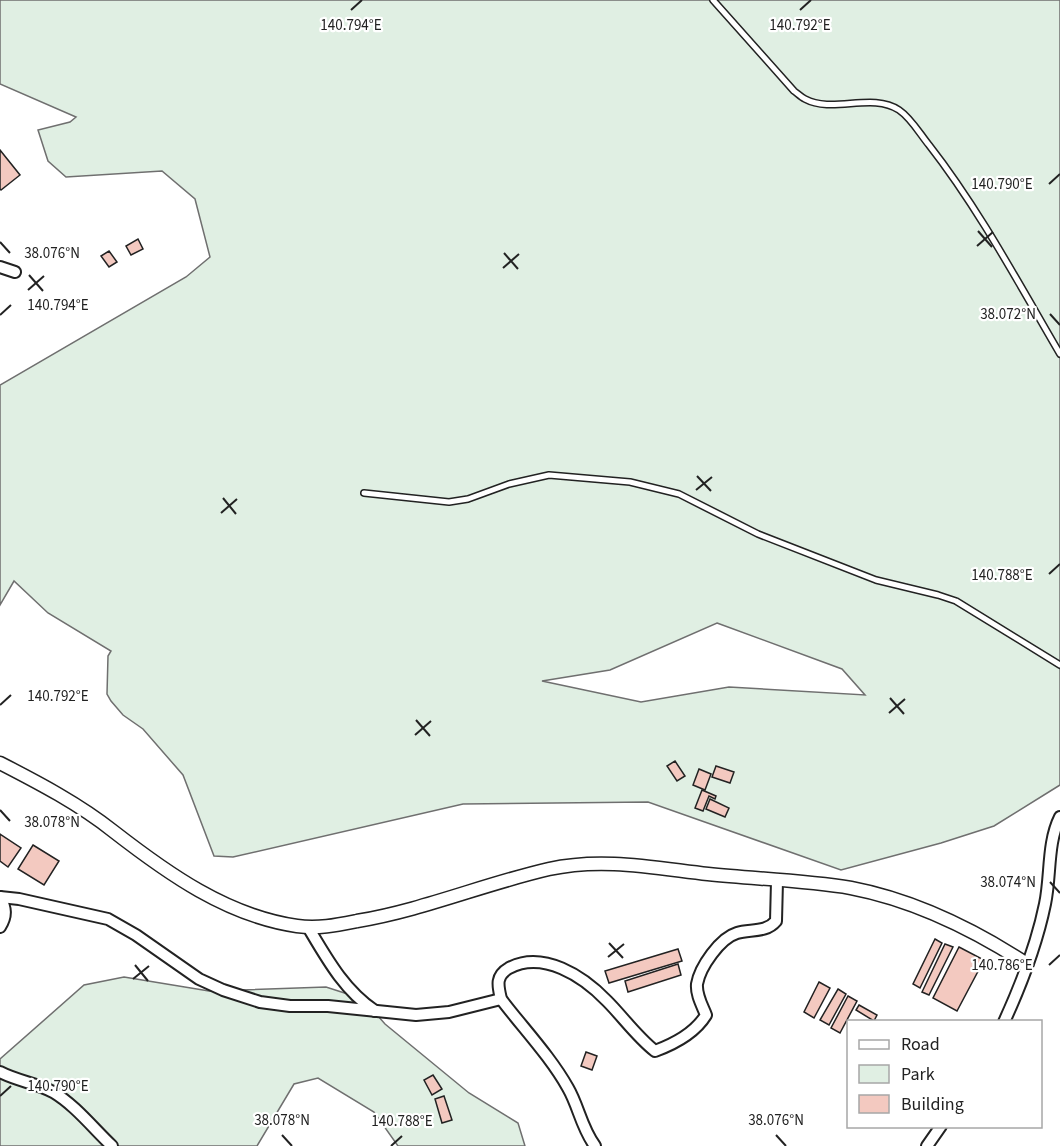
<svg xmlns="http://www.w3.org/2000/svg" width="1060" height="1146" viewBox="0 0 1060 1146" font-family="'Source Sans 3',sans-serif">
<style>
.green{fill:#e0efe3;stroke:#6f6f6f;stroke-width:1.5;fill-rule:evenodd}
.building{fill:#f3c9c0;stroke:#222;stroke-width:1.5}
.lines{fill:none;stroke-linecap:round;stroke-linejoin:round}
.service-casing{stroke:#222;stroke-width:8}
.minor-casing{stroke:#222;stroke-width:14}
.tertiary-casing{stroke:#222;stroke-width:15}
.service{stroke:#fff;stroke-width:5}
.minor{stroke:#fff;stroke-width:10}
.tertiary{stroke:#fff;stroke-width:12}
.ticks{fill:none;stroke:#222;stroke-width:2}
.ticks-label{font-size:15px;text-anchor:middle;fill:#222;stroke:#fff;stroke-width:4.5;stroke-linejoin:round;paint-order:stroke}
</style>
<rect width="100%" height="100%" fill="#fff"/>
<g class="green">
<path d="M0 0H1060V785L994 826 941 843 841 870 648 802 463 804 233 857 214 856 183 775 143 729 123 715 111 701 107 694 108 656 111 651 48 613 14 581 0 605V385L186 277 210 257 195 199 162 171 66 177 48 161 38 130 70 122 76 117 0 84ZM717 623 842 669 865 695 729 687 641 702 542 681 610 670Z"/>
<polygon points="124,977 209,991 326,987 363,999 385,1024 469,1093 518,1123 525,1146 398,1146 374,1112 318,1078 294,1084 257,1146 0,1146 0,1059 84,985"/>
</g>
<g class="building">
<polygon points="0,150 20,175 1,190 0,189"/>
<polygon points="138,239 143,249 131,255 126,246"/>
<polygon points="109,251 117,262 109,267 101,256"/>
<polygon points="675,761 685,776 677,781 667,766"/>
<polygon points="716,766 734,772 730,783 712,777"/>
<polygon points="699,769 711,774 705,790 693,785"/>
<polygon points="702,790 716,796 715,799 709,796 703,811 695,808"/>
<polygon points="710,799 729,808 725,817 706,809"/>
<polygon points="0,834 21,848 8,867 0,861"/>
<polygon points="33,845 59,861 44,885 18,869"/>
<polygon points="935,939 942,943 920,988 913,984"/>
<polygon points="945,944 953,947 929,995 922,992"/>
<polygon points="959,947 984,960 957,1011 933,998"/>
<polygon points="678,949 682,961 609,983 605,971"/>
<polygon points="678,964 681,975 628,992 625,981"/>
<polygon points="819,982 830,988 814,1018 804,1012"/>
<polygon points="838,989 846,994 829,1025 820,1020"/>
<polygon points="848,996 857,1001 840,1033 831,1028"/>
<polygon points="859,1005 877,1015 874,1021 856,1010"/>
<polygon points="586,1052 597,1056 592,1070 581,1066"/>
<polygon points="433,1075 442,1089 432,1095 424,1080"/>
<polygon points="444,1096 452,1120 442,1123 435,1099"/>
</g>
<g class="lines">
<g class="service-casing">
<g id="service">
<path d="M713 0 794 91C797 93 801 97 805 99 833 114 872 92 899 110 911 118 920 134 929 145 979 209 1019 284 1060 354"/>
<polyline points="364,493 449,502 468,499 509,484 549,475 630,482 679,494 758,534 876,580 938,595 956,601 1060,665"/>
</g>
</g>
<g class="minor-casing">
<g id="minor">
<polyline points="0,267 15,272"/>
<polyline points="0,897 19,899 108,919 136,935 199,979 223,990 260,1002 290,1006 328,1006 416,1015 449,1012 501,999"/>
<path d="M0 897C6 908 7 916 0 927"/>
<path d="M308 927C327 959 344 990 375 1011"/>
<path d="M1004 1022C1021 985 1037 943 1045 904 1051 876 1047 843 1060 817"/>
<path d="M0 1072C17 1081 36 1083 53 1092 75 1105 93 1128 112 1146"/>
<path d="M595 1146C581 1127 579 1107 568 1088 550 1056 523 1028 501 999 498 986 495 976 509 968 543 950 583 976 607 1001 623 1017 637 1037 655 1051 674 1044 695 1033 706 1015 702 1005 696 995 697 984 700 967 720 938 737 933 750 929 766 933 776 921L777 881"/>
<polyline points="927,1146 941,1126"/>
</g>
</g>
<g class="tertiary-casing">
<path id="tertiary" d="M0 763C39 783 79 804 113 831 167 873 227 916 297 926 318 929 337 925 357 921 423 910 484 884 549 869 602 857 655 868 708 874 755 879 804 880 851 888 914 900 973 929 1027 964"/>
</g>
<use href="#service" class="service"/>
<use href="#minor" class="minor"/>
<use href="#tertiary" class="tertiary"/>
</g>
<path class="ticks" d="M351 10 362 0M800 10 811 0M1049 184 1060 174M978 231 992 247M0 242 10 253M977 246 993 232M504 253 518 269M503 268 519 254M29 275 43 291M28 290 44 276M1050 314 1060 325M0 315 11 305M697 476 711 491M696 490 712 477M223 498 236 514M221 513 237 499M1049 574 1060 564M890 698 904 714M0 705 11 695M889 713 905 699M416 720 430 736M415 735 431 721M0 810 10 821M1050 882 1060 893M609 943 623 958M608 957 624 944M135 965 148 981M1049 965 1060 955M133 979 149 966M0 1096 11 1086M282 1135 292 1146M776 1135 786 1146M391 1146 402 1136"/>
<g class="ticks-label">
<text x="351" y="30">140.794°E</text>
<text x="800" y="30">140.792°E</text>
<text x="1002" y="189">140.790°E</text>
<text x="52" y="258">38.076°N</text>
<text x="58" y="310">140.794°E</text>
<text x="1008" y="319">38.072°N</text>
<text x="1002" y="580">140.788°E</text>
<text x="58" y="701">140.792°E</text>
<text x="52" y="827">38.078°N</text>
<text x="1008" y="887">38.074°N</text>
<text x="1002" y="970">140.786°E</text>
<text x="58" y="1091">140.790°E</text>
<text x="282" y="1125">38.078°N</text>
<text x="776" y="1125">38.076°N</text>
<text x="402" y="1126">140.788°E</text>
</g>
<rect x="847" y="1020" width="195" height="108" fill="#ffffff" stroke="#a7a7a7" stroke-width="1.5"/>
<rect x="859" y="1040" width="30" height="9" fill="#ffffff" stroke="#a7a7a7" stroke-width="1.5"/>
<text x="901" y="1050" font-size="18" fill="#222222">Road</text>
<rect x="859" y="1065" width="30" height="18" fill="#e0efe3" stroke="#a7a7a7" stroke-width="1.5"/>
<text x="901" y="1080" font-size="18" fill="#222222">Park</text>
<rect x="859" y="1095" width="30" height="18" fill="#f3c9c0" stroke="#a7a7a7" stroke-width="1.5"/>
<text x="901" y="1110" font-size="18" fill="#222222">Building</text>
</svg>
